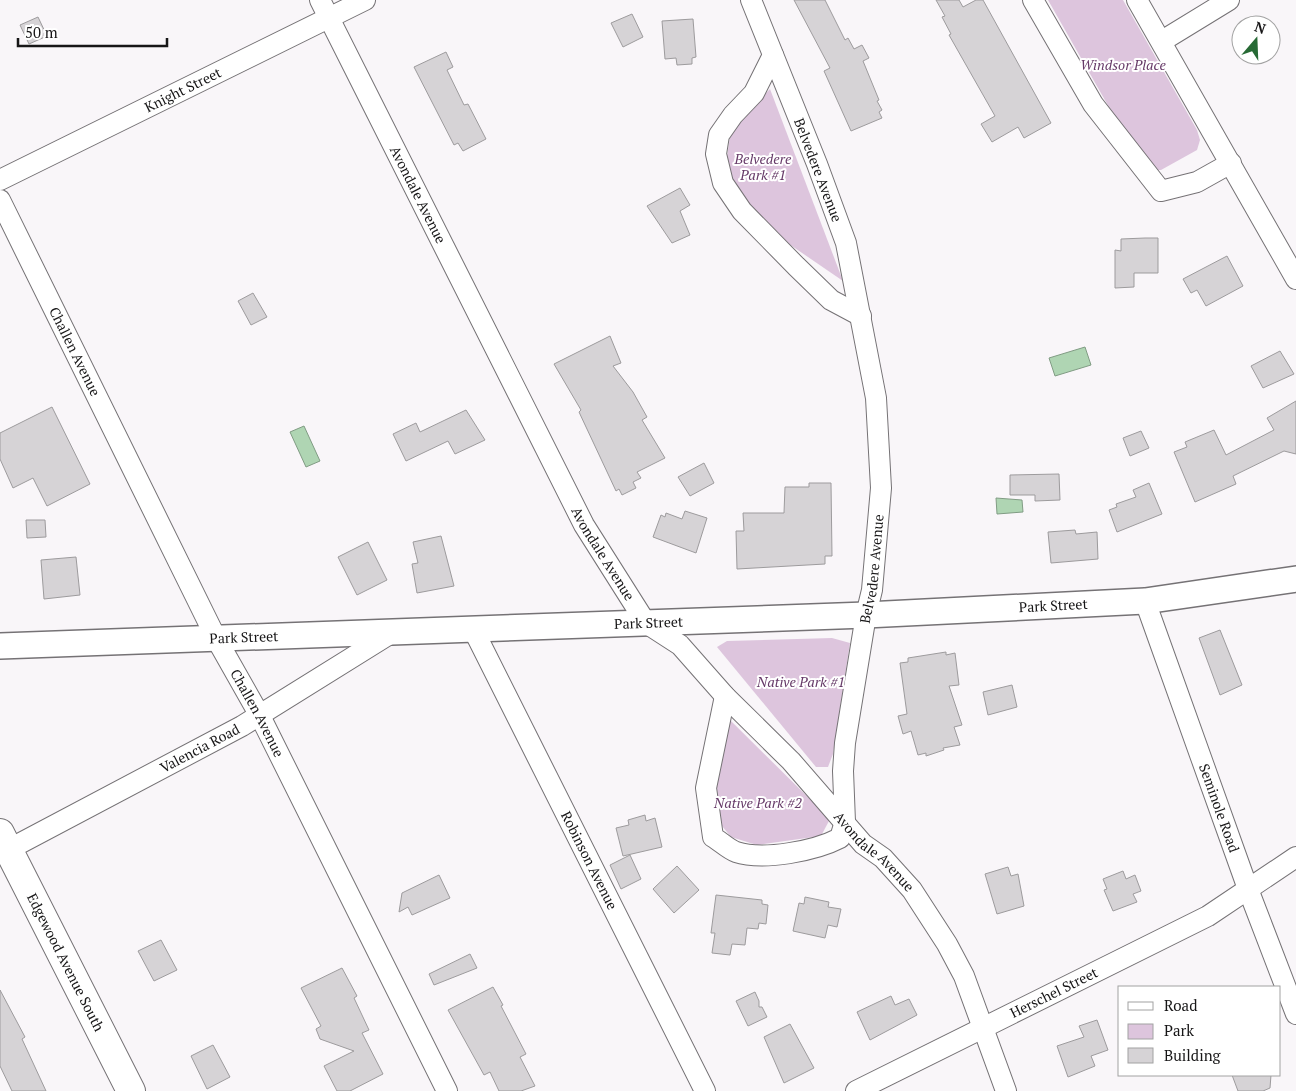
<svg xmlns="http://www.w3.org/2000/svg" width="1296" height="1091" viewBox="0 0 1296 1091" font-family="'PT Serif',serif">
<style>
.green{fill:#ddc5dd}
.water{fill:#afd5b3;stroke:#819c84}
.building{fill:#d6d3d6;stroke:#9d9b9d}
.lines{fill:none;stroke-linecap:round;stroke-linejoin:round}
.minor-casing{stroke:#757275;stroke-width:22}
.tertiary-casing{stroke:#757275;stroke-width:28}
.secondary-casing{stroke:#757275;stroke-width:30}
.minor{stroke:#fff;stroke-width:20}
.tertiary{stroke:#fff;stroke-width:25}
.secondary{stroke:#fff;stroke-width:28}
.labels{text-anchor:middle;stroke-width:4;stroke-linejoin:round;paint-order:stroke}
.park-label{font-size:14px;font-style:italic;fill:#663a68;stroke:#fff}
.street-label{font-size:14px;fill:#171617;stroke:#fff}
</style>
<rect width="100%" height="100%" fill="#f9f6f9"/>
<g class="green">
<polygon points="1048,0 1123,0 1197,130 1200,140 1197,150 1161,170 1153,170 1139,160"/>
<polygon points="770,89 843,281 789,244 758,215 731,182 726,163 730,137 745,114"/>
<polygon points="832,638 850,643 833,754 828,767 816,767 717,647 727,641"/>
<polygon points="730,720 830,819 821,836 757,845 731,837 718,821 717,786"/>
</g>
<g class="water">
<polygon points="1085,347 1091,365 1055,376 1049,358"/>
<polygon points="304,426 320,461 306,467 290,432"/>
<polygon points="996,498 1022,500 1023,512 997,514"/>
</g>
<g class="building">
<polygon points="794,0 825,0 845,40 848,38 854,49 862,45 869,58 863,61 879,100 877,101 882,110 879,112 882,118 851,131 824,71 830,68"/>
<polygon points="936,0 959,0 963,7 976,0 983,0 1051,123 1024,138 1018,127 992,142 981,124 995,116 949,35 951,34 942,17 945,16"/>
<polygon points="632,14 643,37 623,47 611,23"/>
<polygon points="38,17 47,36 29,44 20,25"/>
<polygon points="693,19 696,57 692,58 692,64 677,65 676,58 665,59 662,21"/>
<polygon points="446,52 453,67 447,70 464,105 468,104 486,139 463,151 458,143 454,145 414,67"/>
<polygon points="680,188 690,205 680,211 690,235 672,243 647,206"/>
<polygon points="1145,238 1158,238 1158,273 1134,273 1134,287 1115,288 1115,250 1121,251 1121,239"/>
<polygon points="1227,256 1243,286 1206,306 1197,290 1191,293 1183,279"/>
<polygon points="253,293 267,317 251,325 238,301"/>
<polygon points="610,336 621,363 613,366 633,392 647,417 642,420 665,458 637,472 641,478 633,482 636,488 622,495 619,489 616,491 579,412 581,410 554,364"/>
<polygon points="1280,351 1294,374 1263,388 1251,366"/>
<polygon points="1296,401 1296,454 1284,451 1233,476 1236,484 1195,502 1174,452 1187,447 1185,442 1214,430 1226,455 1274,430 1267,418"/>
<polygon points="52,407 90,484 47,506 33,478 13,488 0,459 0,433"/>
<polygon points="466,410 485,440 455,454 448,441 406,461 393,434 416,423 420,432"/>
<polygon points="1141,431 1149,448 1130,456 1123,438"/>
<polygon points="704,463 714,483 690,496 678,477"/>
<polygon points="1059,474 1060,500 1035,501 1035,495 1010,495 1010,475"/>
<polygon points="809,483 831,483 832,556 825,556 825,564 737,569 736,531 744,531 743,513 784,513 785,487 809,487"/>
<polygon points="1149,483 1162,514 1117,532 1109,510 1117,507 1116,504 1136,497 1133,490"/>
<polygon points="685,511 707,518 696,553 653,537 661,515 665,517 666,513 682,519"/>
<polygon points="26,520 45,520 46,537 27,538"/>
<polygon points="1075,530 1076,534 1097,532 1098,559 1051,563 1048,532"/>
<polygon points="441,536 454,586 417,593 412,564 418,563 413,542"/>
<polygon points="368,542 387,580 357,595 338,557"/>
<polygon points="76,557 80,595 44,599 41,560"/>
<polygon points="1220,630 1242,685 1220,695 1199,638"/>
<polygon points="946,652 946,655 955,653 959,685 949,686 962,725 954,727 960,745 943,748 944,750 926,756 926,753 918,755 911,731 903,734 898,716 907,714 900,663 908,662 908,658"/>
<polygon points="1012,685 1017,707 988,715 983,692"/>
<polygon points="645,815 646,821 655,818 662,847 623,856 616,828 629,825 628,820"/>
<polygon points="630,855 641,879 621,889 610,865"/>
<polygon points="677,866 699,890 674,913 653,889"/>
<polygon points="1008,867 1011,876 1018,874 1024,906 997,914 985,874"/>
<polygon points="1123,871 1126,879 1135,875 1141,891 1133,894 1137,902 1113,911 1104,890 1107,889 1103,879"/>
<polygon points="439,875 450,898 412,915 408,907 399,912 402,893"/>
<polygon points="716,895 762,900 762,904 768,905 766,924 759,923 758,929 747,928 745,945 732,944 730,955 712,953 715,933 711,933"/>
<polygon points="805,897 829,902 828,907 841,909 837,927 828,925 825,938 793,931 799,903 804,904"/>
<polygon points="161,940 177,970 154,981 138,951"/>
<polygon points="470,954 477,968 434,985 429,974"/>
<polygon points="342,968 357,996 354,998 369,1030 362,1033 383,1074 350,1091 337,1091 324,1066 354,1051 320,1039 316,1029 321,1026 301,988"/>
<polygon points="493,987 503,1005 501,1006 526,1054 520,1057 535,1086 521,1091 499,1091 490,1072 484,1075 448,1010"/>
<polygon points="0,990 25,1037 22,1039 46,1091 12,1091 0,1066"/>
<polygon points="755,992 759,1001 759,1007 762,1007 767,1017 748,1026 736,1001"/>
<polygon points="891,996 895,1005 909,999 917,1015 870,1040 857,1012"/>
<polygon points="1097,1020 1108,1050 1091,1056 1095,1066 1068,1077 1057,1046 1084,1037 1079,1026"/>
<polygon points="790,1024 814,1068 784,1083 764,1037"/>
<polygon points="213,1045 230,1077 207,1089 191,1056"/>
<polygon points="1232,1075 1271,1075 1270,1088 1263,1091 1238,1091"/>
</g>
<g class="lines">
<g class="minor-casing">
<g id="minor">
<path id="s1" d="M320 0 584 525 646 623 680 645 725 696 791 761 863 844 883 858 912 890 947 944 964 976 1006 1091"/>
<polyline points="1033,0 1093,104 1161,191 1197,182 1231,163"/>
<polyline points="1137,0 1296,279"/>
<polyline points="1162,41 1229,0"/>
<polyline points="773,55 754,93 733,115 719,135 716,154 723,183 742,211 796,266 831,300 861,316"/>
<path id="s2" d="M0 180 365 0"/>
<path id="s3" d="M0 200 217 640 260 716 447 1091"/>
<path id="s4" d="M1145 601 1248 889 1296 1014"/>
<path id="s5" d="M473 629 705 1091"/>
<path id="s6" d="M725 696 706 788 713 837C720 841 728 849 736 852 763 861 815 851 840 838L845 822 843 771 845 743 866 615 872 590 881 488 876 398 846 243 817 164 751 0"/>
<path id="s7" d="M0 854 242 726 393 632"/>
<path id="s8" d="M856 1091 1208 916 1296 857"/>
</g>
</g>
<g class="tertiary-casing">
<g id="tertiary">
<path id="s9" d="M0 646 866 615 1145 601 1296 579"/>
</g>
</g>
<g class="secondary-casing">
<g id="secondary">
<path id="s10" d="M0 833 131 1091"/>
</g>
</g>
<use href="#minor" class="minor"/>
<use href="#tertiary" class="tertiary"/>
<use href="#secondary" class="secondary"/>
</g>
<g class="labels">
<g class="park-label">
<text x="1123" y="70">Windsor Place</text>
<text x="763" y="164">Belvedere<tspan x="763" dy="16">Park #1</tspan></text>
<text x="801" y="687">Native Park #1</text>
<text x="758" y="808">Native Park #2</text>
</g>
<g class="street-label">
<text dy="5" stroke="none"><textPath href="#s2" startOffset="204">Knight Street</textPath></text>
<text transform="translate(818 170) rotate(69)" y="5">Belvedere Avenue</text>
<text dy="5" stroke="none"><textPath href="#s1" startOffset="218">Avondale Avenue</textPath></text>
<text dy="5" stroke="none"><textPath href="#s3" startOffset="169">Challen Avenue</textPath></text>
<text dy="5" stroke="none"><textPath href="#s1" startOffset="622">Avondale Avenue</textPath></text>
<text dy="5" stroke="none"><textPath href="#s6" startOffset="550">Belvedere Avenue</textPath></text>
<text dy="5" stroke="none"><textPath href="#s9" startOffset="1054">Park Street</textPath></text>
<text dy="5" stroke="none"><textPath href="#s9" startOffset="649">Park Street</textPath></text>
<text dy="5" stroke="none"><textPath href="#s9" startOffset="244">Park Street</textPath></text>
<text dy="5" stroke="none"><textPath href="#s3" startOffset="574">Challen Avenue</textPath></text>
<text dy="5" stroke="none"><textPath href="#s7" startOffset="226">Valencia Road</textPath></text>
<text dy="5" stroke="none"><textPath href="#s4" startOffset="220">Seminole Road</textPath></text>
<text dy="5" stroke="none"><textPath href="#s1" startOffset="1028">Avondale Avenue</textPath></text>
<text dy="5" stroke="none"><textPath href="#s5" startOffset="259">Robinson Avenue</textPath></text>
<text dy="5" stroke="none"><textPath href="#s10" startOffset="145">Edgewood Avenue South</textPath></text>
<text dy="5" stroke="none"><textPath href="#s8" startOffset="221">Herschel Street</textPath></text>
</g>
</g>
<rect x="1118" y="986" width="162" height="90" fill="#ffffff" stroke="#a2a2a2"/>
<rect x="1128" y="1002" width="25" height="8" fill="#ffffff" stroke="#a2a2a2"/>
<text x="1164" y="1011" font-size="15" fill="#171617">Road</text>
<rect x="1128" y="1024" width="25" height="15" fill="#ddc5dd" stroke="#a2a2a2"/>
<text x="1164" y="1036" font-size="15" fill="#171617">Park</text>
<rect x="1128" y="1048" width="25" height="15" fill="#d6d3d6" stroke="#a2a2a2"/>
<text x="1164" y="1061" font-size="15" fill="#171617">Building</text>
<g transform="translate(1256 40) rotate(19)"><circle r="24" fill="#ffffff" stroke="#a2a2a2"/>
<path d="M0-4L9 19L0 12L-9 19Z" fill="#276a35"/>
<text y="-8" font-size="14" font-weight="bold" text-anchor="middle" fill="#171617">N</text>
</g>
<path d="M18 38v8h149v-8" fill="none" stroke="#171617" stroke-width="2.5"/>
<text x="25" y="38" font-size="15" fill="#171617" stroke="#ffffff" stroke-width="4" paint-order="stroke">50 m</text>
</svg>
